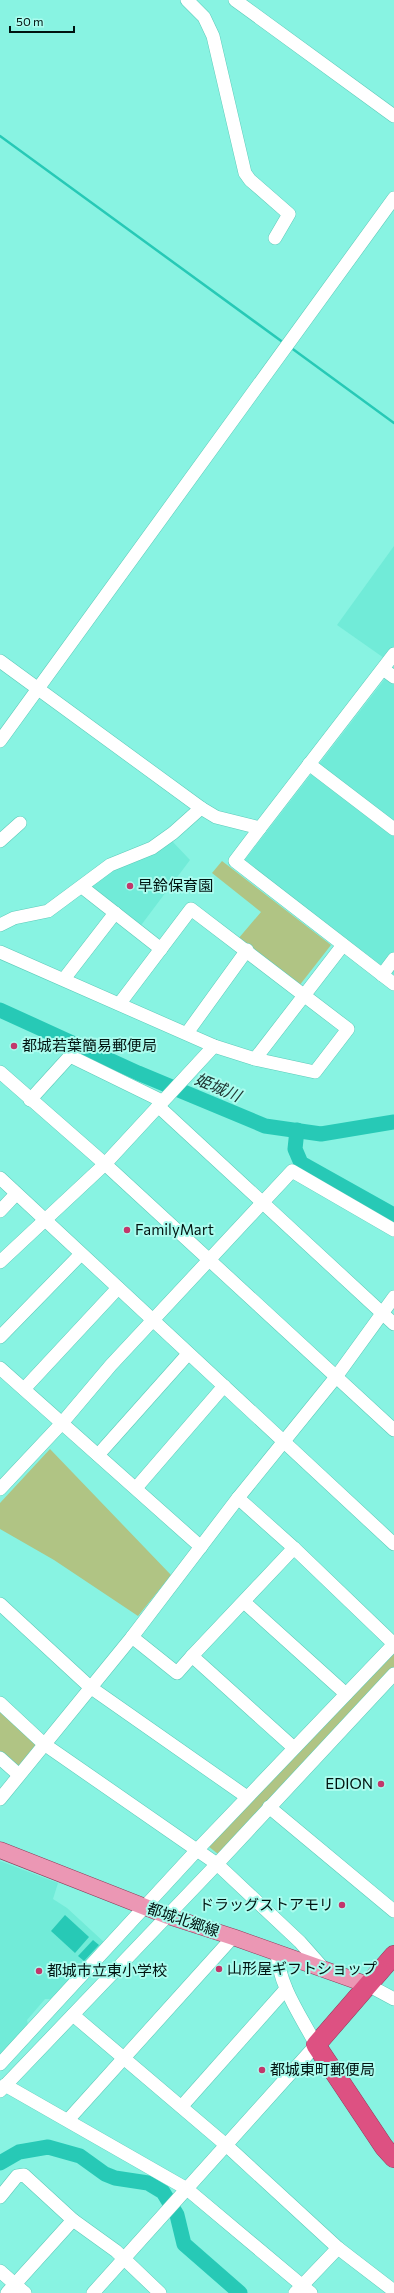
<svg xmlns="http://www.w3.org/2000/svg" width="394" height="2293" viewBox="0 0 394 2293" font-family="Commissioner,'Noto Sans JP',sans-serif">
<style>
.built{fill:#71ebd8}
.green{fill:#b0c484}
.water{fill:#27c9b6}
.lines{fill:none;stroke-linecap:round;stroke-linejoin:round}
.stream{stroke:#27c9b6;stroke-width:2.5}
.river{stroke:#27c9b6;stroke-width:15}
.minor-casing{stroke:#5dcab9;stroke-width:14}
.major-casing{stroke:#903b5a;stroke-width:17}
.highway-casing{stroke:#903b5a;stroke-width:20}
.minor{stroke:#fff;stroke-width:13}
.major{stroke:#eb97b4;stroke-width:16}
.highway{stroke:#dd5182;stroke-width:19}
.poi-dot{fill:#c2376b;stroke:#aafcee;stroke-width:1.5}
.labels{text-anchor:middle;stroke-width:4;stroke-linejoin:round;paint-order:stroke}
.poi-label{font-size:15px;fill:#001310;stroke:#aafcee;text-anchor:start}
.street-label{font-size:15px;fill:#001310;stroke:#aafcee}
.water-label{font-size:16px;font-style:italic;fill:#203834;stroke:#aafcee}
</style>
<rect width="100%" height="100%" fill="#88f3e2"/>
<g class="built">
<polygon points="394,546 394,665 337,625"/>
<polygon points="394,667 394,975 244,861"/>
<polygon points="171,840 190,860 139,928 87,889 112,868"/>
<polygon points="0,1861 58,1883 53,1899 67,1908 105,1943 52,1999 45,1999 27,2020 28,2025 0,2056"/>
</g>
<g class="green">
<polygon points="222,861 331,945 299,986 238,939 261,912 212,873"/>
<polygon points="50,1449 171,1575 138,1616 54,1560 0,1529 0,1503"/>
<polygon points="394,1652 394,1667 218,1854 208,1846"/>
<polygon points="0,1711 36,1744 19,1769 0,1755"/>
</g>
<g class="water">
<polygon points="65,1915 89,1937 75,1953 51,1931"/>
<polygon points="93,1940 99,1945 84,1961 78,1956"/>
</g>
<g class="lines">
<g class="stream">
<polyline points="0,136 284,343"/>
<polyline points="290,347 394,423"/>
</g>
<g class="river">
<polyline points="0,1010 138,1073 265,1126 321,1134 394,1122"/>
<polyline points="297,1130 295,1149 301,1163 394,1215"/>
<polyline points="0,2163 19,2152 48,2147 80,2156 105,2174 115,2178 148,2183 163,2192 177,2215 184,2244 240,2293"/>
</g>
<g class="minor-casing">
<g id="minor">
<polyline points="187,0 204,17 213,36 245,173 250,180 289,214 275,238"/>
<polyline points="235,0 394,116"/>
<polyline points="0,661 201,808 216,817 260,828 394,654"/>
<polyline points="383,669 394,677"/>
<polyline points="0,741 394,198"/>
<polyline points="309,764 394,829"/>
<polyline points="260,828 235,861 394,984"/>
<polyline points="0,841 20,823"/>
<polyline points="82,887 161,949"/>
<polyline points="0,925 14,918 48,911 110,865 152,848 173,833 201,808"/>
<polyline points="0,952 214,1046 255,1059 315,1072 348,1029 191,909 120,1003"/>
<polyline points="382,975 394,959"/>
<polyline points="64,979 115,913"/>
<polyline points="187,1033 247,950"/>
<polyline points="255,1059 343,945"/>
<polyline points="0,1072 105,1164 394,1430"/>
<polyline points="30,1100 70,1056 162,1101"/>
<polyline points="158,1106 394,1324"/>
<polyline points="0,1178 394,1544"/>
<polyline points="0,1211 16,1194"/>
<polyline points="0,1262 105,1164 214,1046"/>
<polyline points="0,1337 81,1254"/>
<polyline points="0,1368 201,1547"/>
<polyline points="24,1389 118,1288"/>
<polyline points="98,1455 188,1354"/>
<polyline points="136,1488 224,1386"/>
<polyline points="0,1489 62,1423 111,1365 292,1171 394,1230"/>
<polyline points="238,1498 294,1548 394,1644"/>
<polyline points="244,1602 346,1694"/>
<polyline points="0,1604 90,1687 247,1797"/>
<polyline points="132,1637 177,1673 192,1656 294,1748"/>
<polyline points="192,1656 294,1548"/>
<polyline points="0,1703 44,1744 217,1864 300,1942 323,1968"/>
<polyline points="0,1758 19,1775"/>
<polyline points="0,1799 132,1637 238,1498 336,1377 394,1297"/>
<polyline points="269,1807 394,1911"/>
<polyline points="368,1985 394,1999"/>
<polyline points="73,2015 226,2145 338,2248 394,2291"/>
<polyline points="0,2064 197,1850 394,1644"/>
<polyline points="5,2085 187,2189 311,2293"/>
<polyline points="0,2091 217,1864 394,1674"/>
<polyline points="182,2106 286,1989"/>
<polyline points="68,2120 233,1937"/>
<polyline points="0,2197 17,2176 24,2175 73,2220 116,2251 160,2293"/>
<polyline points="0,2271 25,2293"/>
<polyline points="7,2293 73,2220"/>
<path d="M93 2293 316 2045C301 2016 279 1986 277 1953"/>
<polyline points="295,2293 338,2248"/>
</g>
</g>
<g class="major-casing">
<polyline id="major" points="0,1850 168,1916 233,1937 368,1985"/>
</g>
<g class="highway-casing">
<polyline id="highway" points="394,1955 316,2045 384,2147 394,2158"/>
</g>
<use href="#minor" class="minor"/>
<use href="#major" class="major"/>
<use href="#highway" class="highway"/>
</g>
<g class="poi-dot">
<circle cx="130" cy="886" r="4"/>
<circle cx="14" cy="1046" r="4"/>
<circle cx="127" cy="1230" r="4"/>
<circle cx="381" cy="1784" r="4"/>
<circle cx="342" cy="1905" r="4"/>
<circle cx="219" cy="1969" r="4"/>
<circle cx="39" cy="1971" r="4"/>
<circle cx="262" cy="2070" r="4"/>
</g>
<g class="labels">
<g class="poi-label">
<text x="138" y="891">早鈴保育園</text>
<text x="22" y="1051">都城若葉簡易郵便局</text>
<text x="135" y="1235">FamilyMart</text>
<text x="373" y="1789" text-anchor="end">EDION</text>
<text x="334" y="1910" text-anchor="end">ドラッグストアモリ</text>
<text x="227" y="1974">山形屋ギフトショップ</text>
<text x="47" y="1976">都城市立東小学校</text>
<text x="270" y="2075">都城東町郵便局</text>
</g>
<g class="street-label">
<text transform="translate(183 1920) rotate(19)" y="5">都城北郷線</text>
</g>
<g class="water-label">
<text transform="translate(218 1087) rotate(23)" y="6">姫城川</text>
</g>
</g>
<path d="M10 26v6h64v-6" fill="none" stroke="#001310" stroke-width="2"/>
<text x="16" y="26" font-size="12" fill="#001310" stroke="#aafcee" stroke-width="3" paint-order="stroke">50 m</text>
</svg>
